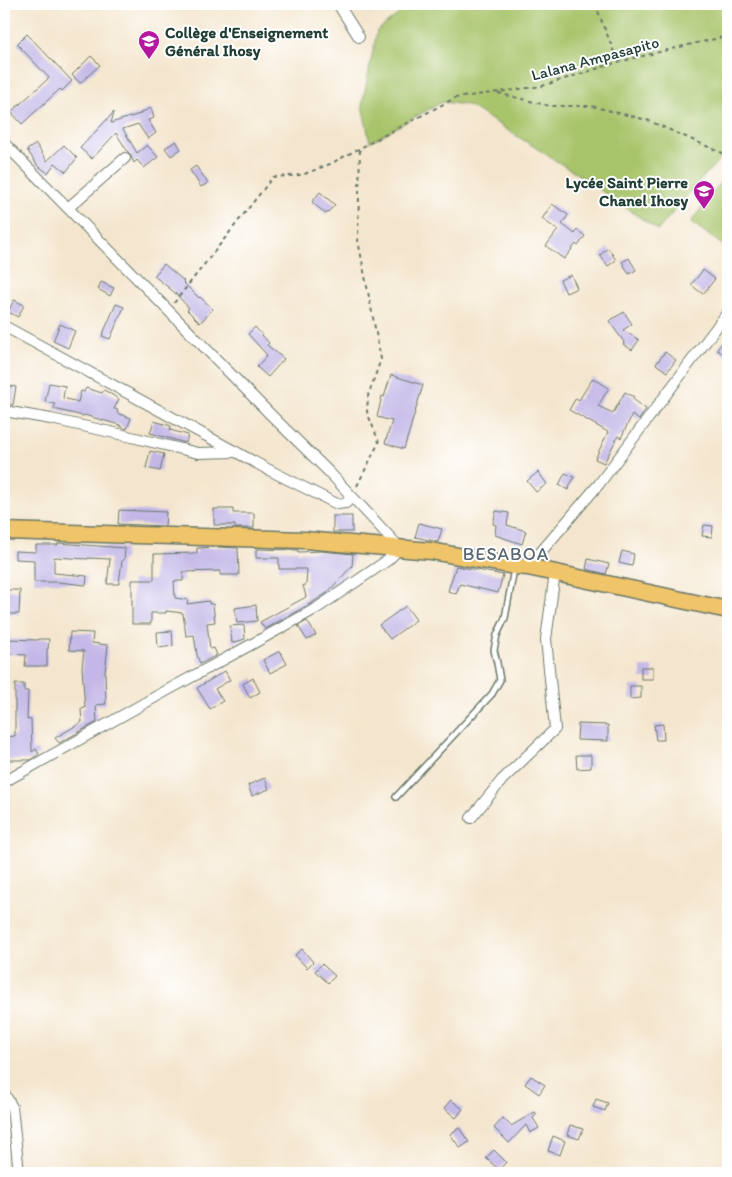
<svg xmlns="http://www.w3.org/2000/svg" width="732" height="1177" viewBox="0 0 732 1177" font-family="Itim,sans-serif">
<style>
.green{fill:#a8c46a;stroke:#64804f}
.building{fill:#c3b7e7}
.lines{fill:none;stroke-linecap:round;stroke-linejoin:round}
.service-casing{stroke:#6a786a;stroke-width:8}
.minor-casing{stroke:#6a786a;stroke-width:12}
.primary-casing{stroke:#6a786a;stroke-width:19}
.path{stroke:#6a786a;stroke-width:2;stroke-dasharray:4 4;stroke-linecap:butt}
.service{stroke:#fff;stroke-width:5}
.minor{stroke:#fff;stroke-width:10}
.primary{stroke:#f0c469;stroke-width:16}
.labels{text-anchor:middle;stroke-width:4;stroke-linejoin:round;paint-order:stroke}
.poi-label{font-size:16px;font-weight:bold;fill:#1f3d34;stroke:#fff;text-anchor:start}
.street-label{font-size:16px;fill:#1f3d34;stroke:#fff}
.neighbourhood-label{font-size:18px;letter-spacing:1px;fill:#586873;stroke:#fff}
</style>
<rect width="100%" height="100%" fill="#fff"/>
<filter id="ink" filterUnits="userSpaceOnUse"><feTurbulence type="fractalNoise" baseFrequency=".02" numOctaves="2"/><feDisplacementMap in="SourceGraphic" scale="10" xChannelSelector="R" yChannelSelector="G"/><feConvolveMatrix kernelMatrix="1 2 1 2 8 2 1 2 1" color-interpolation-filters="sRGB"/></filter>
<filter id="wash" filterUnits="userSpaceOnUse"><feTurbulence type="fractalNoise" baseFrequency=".0096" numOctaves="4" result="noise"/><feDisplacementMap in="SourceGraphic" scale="20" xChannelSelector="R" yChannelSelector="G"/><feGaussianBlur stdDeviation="1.12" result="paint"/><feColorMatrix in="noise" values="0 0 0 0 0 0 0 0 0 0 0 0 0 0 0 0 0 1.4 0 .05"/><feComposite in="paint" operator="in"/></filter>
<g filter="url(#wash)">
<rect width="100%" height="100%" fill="#f4e6ce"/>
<g class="green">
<polygon points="411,4 728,4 728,150 698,183 658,230 577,174 468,105 442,102 370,142 362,105 377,31"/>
<polygon points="728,172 728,249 691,222"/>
</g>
<g id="blocks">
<g class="building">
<polygon points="27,34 72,81 62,91 60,89 22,124 11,112 49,78 17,44"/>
<polygon points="91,56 100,65 80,83 72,75"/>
<polygon points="151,108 154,118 148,120 156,133 148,139 138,124 123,129 137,153 147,145 158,157 144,168 137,160 134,163 130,154 128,152 116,133 92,159 80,148 114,112 111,123 140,114 140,113"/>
<polygon points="176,141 181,149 171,156 165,148"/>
<polygon points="36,144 47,161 64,145 77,158 66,172 55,163 48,173 38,166 27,150"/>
<polygon points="196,166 208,183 201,187 190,170"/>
<polygon points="320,192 335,205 326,214 312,202"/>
<polygon points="552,204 568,215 562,224 575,234 577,230 585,236 578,246 576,244 564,259 546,246 558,230 542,219"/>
<polygon points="608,248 616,260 608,266 600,255"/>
<polygon points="629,258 636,270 629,274 622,262"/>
<polygon points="164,264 184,281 183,282 199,298 200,297 213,309 200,323 187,310 189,308 174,292 154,276"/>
<polygon points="703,270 715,279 703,294 691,285"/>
<polygon points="571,275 577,288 566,293 560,280"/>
<polygon points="101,282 114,288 110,296 98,289"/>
<polygon points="14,300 24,305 18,317 8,312"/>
<polygon points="116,304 124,307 110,339 102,336"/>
<polygon points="624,312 632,324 623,330 639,340 632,350 623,344 624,342 609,321"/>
<polygon points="60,324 75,331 68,348 53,341"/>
<polygon points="255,327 269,343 267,345 284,359 268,377 257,367 267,355 248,334"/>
<polygon points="722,342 728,346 728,357 717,350"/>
<polygon points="665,352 676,360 667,372 656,364"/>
<polygon points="391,375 423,385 404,449 385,443 392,421 377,417 382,396 384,397"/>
<polygon points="593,378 609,388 598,406 613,413 625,392 634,397 633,399 646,409 639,420 632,415 621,438 618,436 604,463 595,459 608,432 569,410 576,398 579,400"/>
<polygon points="49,383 65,386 63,398 78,402 81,391 84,392 86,388 102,393 104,390 119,399 114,409 118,410 117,413 131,418 127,429 120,426 120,425 84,415 83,416 54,409 55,404 45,402"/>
<polygon points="4,385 16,387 13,405 4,404"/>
<polygon points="154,421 171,426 170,430 188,435 186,443 150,433"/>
<polygon points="150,451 164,454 160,471 146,468"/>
<polygon points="538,472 547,484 536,492 527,481"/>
<polygon points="565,473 574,477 568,490 559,485"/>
<polygon points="214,509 233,509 233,513 254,513 254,528 235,528 235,525 214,525"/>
<polygon points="119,510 166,512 165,526 118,524"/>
<polygon points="496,511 509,513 507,525 526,531 522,544 495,535 496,525 493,524"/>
<rect x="333" y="516" width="19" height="16"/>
<polygon points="419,523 442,529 438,542 415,537"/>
<polygon points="704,525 713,526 712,537 702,536"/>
<polygon points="58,543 125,548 124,560 122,560 119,584 107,584 110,559 88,558 88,559 54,557 54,573 87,576 86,585 58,582 34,582 34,560 15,559 15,551 36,552 36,545 58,545"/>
<polygon points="219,547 238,548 239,575 220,575 220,571 183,572 183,581 174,581 175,598 188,600 187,604 209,601 209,604 213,604 215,622 207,623 210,649 214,648 217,655 200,664 197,655 194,635 186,636 183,613 166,611 166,613 151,613 151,624 132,624 132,580 154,580 154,554 197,553 197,548"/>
<polygon points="256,549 298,550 298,552 321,551 353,554 352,566 327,593 313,602 265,629 260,622 306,597 303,585 306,585 307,569 279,569 279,558 256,558"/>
<polygon points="622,551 634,554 632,566 619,563"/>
<polygon points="588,559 609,564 606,574 586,569"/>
<polygon points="456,566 503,575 498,593 460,584 456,594 448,591"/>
<polygon points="4,590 20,590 19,614 4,614"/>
<polygon points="256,605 257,621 237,623 235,608"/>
<polygon points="406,606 416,620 390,639 379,625"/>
<polygon points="307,621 316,635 307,640 298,626"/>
<polygon points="244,625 245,639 232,643 230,626"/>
<polygon points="172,631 173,646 158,648 157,632"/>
<polygon points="70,632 93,633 92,643 108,645 105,672 106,704 96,705 97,722 59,743 55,738 82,722 81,709 85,708 82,667 84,651 69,650"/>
<polygon points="5,639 38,640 38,639 49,639 48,649 47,649 47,666 25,666 26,655 4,654"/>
<polygon points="280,651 287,664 270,673 263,660"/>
<rect x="641" y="667" width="12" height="12"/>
<polygon points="225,671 230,680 215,689 223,701 210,709 197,688"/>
<polygon points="253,678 260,692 250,698 243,684"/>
<polygon points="15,684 24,684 24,691 28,691 27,720 31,719 32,752 36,749 39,754 30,760 4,760 4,737 15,736"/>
<polygon points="630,686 641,686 641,698 630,699"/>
<polygon points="578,724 608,725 608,741 577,740"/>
<polygon points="663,724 664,740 656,740 654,725"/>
<polygon points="576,755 591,755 591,768 577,769"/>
<polygon points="265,778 269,789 252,796 248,785"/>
<polygon points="302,949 313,962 307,968 295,955"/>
<polygon points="322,964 335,976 328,983 315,971"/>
<polygon points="531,1076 545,1085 539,1094 525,1084"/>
<polygon points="596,1099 608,1103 605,1111 593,1107"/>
<polygon points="451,1100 463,1109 456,1118 444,1108"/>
<polygon points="535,1112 537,1114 533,1118 539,1128 530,1133 526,1125 509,1143 494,1128 503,1118 511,1126"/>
<polygon points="570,1125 583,1129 579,1139 567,1135"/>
<polygon points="459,1128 469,1142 460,1148 450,1134"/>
<polygon points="553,1136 565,1141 560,1155 548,1151"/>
<polygon points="494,1150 506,1162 499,1170 486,1158"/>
</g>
</g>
</g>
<g filter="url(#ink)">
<use href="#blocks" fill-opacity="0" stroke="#6a786a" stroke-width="1"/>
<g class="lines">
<g class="service-casing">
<polyline id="service" points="396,797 492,694 500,680 497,663 494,650 497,635 505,618 514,569"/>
</g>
<g class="minor-casing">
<g id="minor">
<polyline points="338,4 359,37"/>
<polyline points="4,143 271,415 329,472 400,548 388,560 317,608 254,643 166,691 4,782"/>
<polyline points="68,208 125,158"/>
<polyline points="4,326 271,471 337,504 346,503 351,497"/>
<polyline points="4,411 51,419 115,433 198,453 236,452"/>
<polyline points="528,567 599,484 728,312"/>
<polyline points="471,818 502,780 555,729 546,639 555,573"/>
<polyline points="4,1093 12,1107 19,1173"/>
</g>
</g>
<g class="primary-casing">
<polyline id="primary" points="4,531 305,540 431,551 514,566 528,567 728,610"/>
</g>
<g class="path">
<polyline points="595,4 618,62"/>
<polyline points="498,93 550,106 591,106 647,120 727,155"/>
<polyline points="174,303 273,177 302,175 330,164 455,98 542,86 618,62 688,45 728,36"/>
<polyline points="357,486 379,442 367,412 368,396 381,359 358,240 360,148"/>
</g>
<use href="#service" class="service"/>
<use href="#minor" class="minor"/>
<use href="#primary" class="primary"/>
</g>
</g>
<defs>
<g id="school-pin" transform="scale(1.125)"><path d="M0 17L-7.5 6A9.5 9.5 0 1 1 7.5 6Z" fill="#b5179e" stroke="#fff"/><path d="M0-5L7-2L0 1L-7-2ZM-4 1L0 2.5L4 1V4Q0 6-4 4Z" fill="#fff"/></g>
</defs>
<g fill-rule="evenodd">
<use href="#school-pin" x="149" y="41"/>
<use href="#school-pin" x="704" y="191"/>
</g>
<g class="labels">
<g class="poi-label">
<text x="165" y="38">Collège d'Enseignement<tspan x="165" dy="18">Général Ihosy</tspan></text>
<text x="688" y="188" text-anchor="end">Lycée Saint Pierre<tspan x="688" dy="18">Chanel Ihosy</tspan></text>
</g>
<g class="street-label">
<text transform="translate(595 58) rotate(-15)" y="6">Lalana Ampasapito</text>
</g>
<g class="neighbourhood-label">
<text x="506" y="560">BESABOA</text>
</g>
</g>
<rect width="732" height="1177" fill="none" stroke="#fff" stroke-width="20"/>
</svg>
